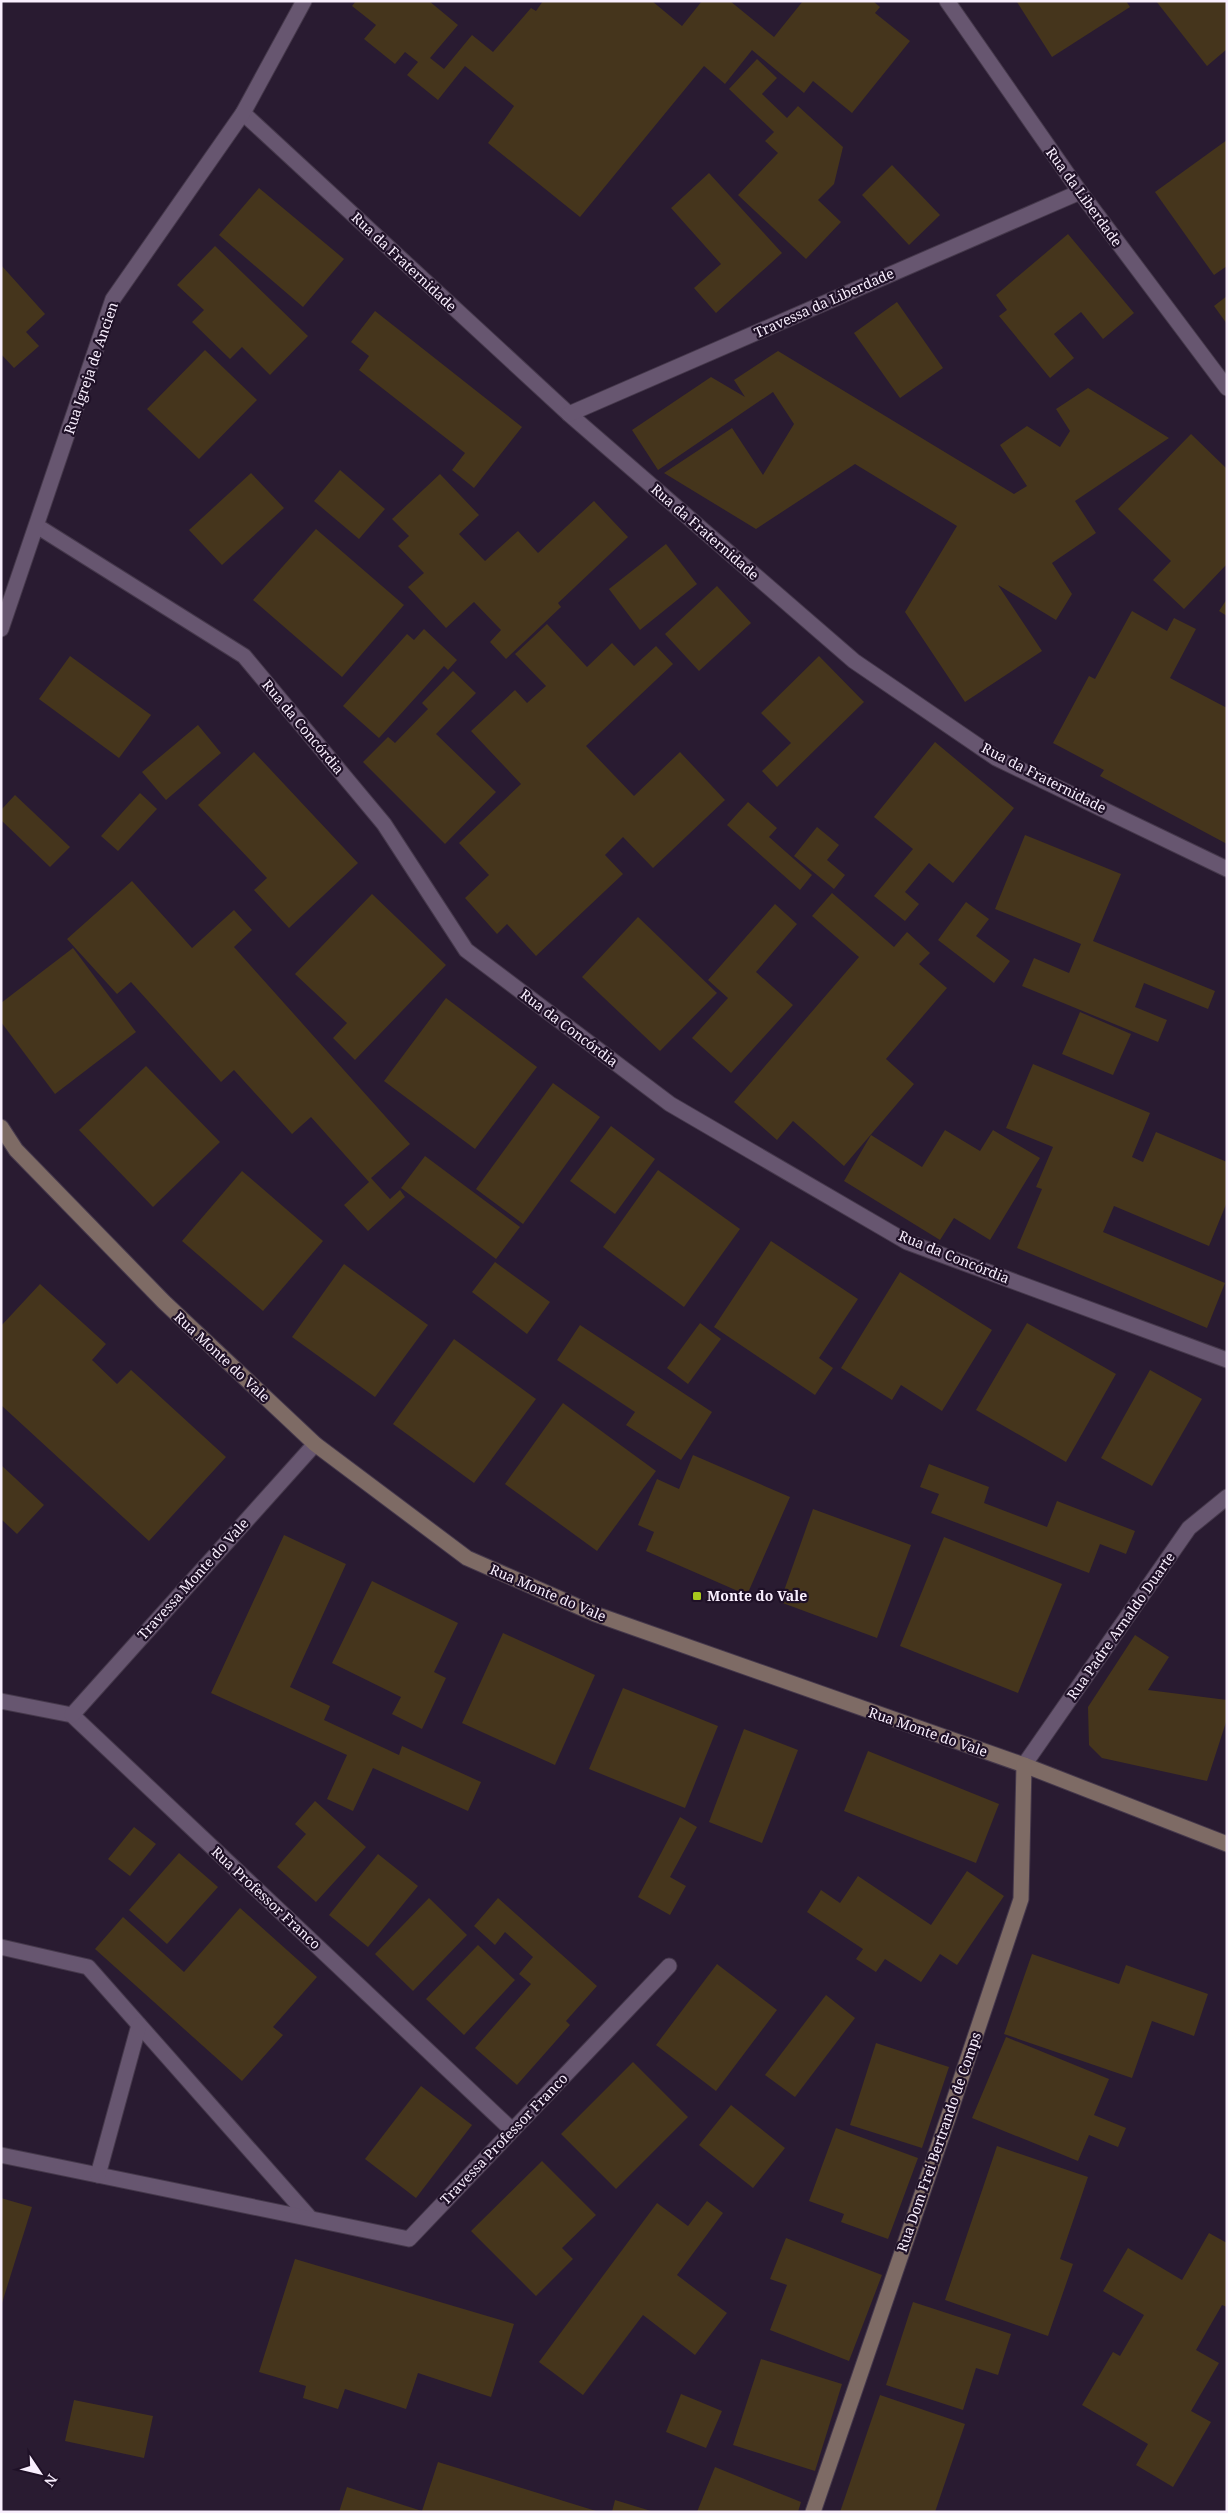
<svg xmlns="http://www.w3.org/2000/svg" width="1228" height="2513" viewBox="0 0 1228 2513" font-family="'Noto Serif',serif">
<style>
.building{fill:#45351c}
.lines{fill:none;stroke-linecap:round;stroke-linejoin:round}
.street-casing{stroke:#45384b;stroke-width:17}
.secondary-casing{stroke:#45384b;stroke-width:17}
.street{stroke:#675670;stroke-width:15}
.secondary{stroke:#7e6b65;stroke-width:15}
.poi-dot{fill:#a8c71d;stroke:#1f1127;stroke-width:2}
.labels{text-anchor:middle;stroke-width:4.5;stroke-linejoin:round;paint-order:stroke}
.street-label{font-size:14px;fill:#f9effe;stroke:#1f1127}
.poi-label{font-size:14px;font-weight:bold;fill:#f9effe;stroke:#1f1127;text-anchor:start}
</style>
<rect width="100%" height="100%" fill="#291b31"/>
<g class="building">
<polygon points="356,1 429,1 458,25 430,58 444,69 472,35 493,52 531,8 536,11 543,1 652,1 682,26 702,1 730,1 774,37 803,1 873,1 880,7 875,13 910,41 852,113 813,81 804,93 752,50 725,84 704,66 580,217 488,143 514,106 465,66 438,100 407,75 418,62 405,52 395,64 364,39 376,25 352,6"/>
<polygon points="1126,1 1130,7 1052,57 1017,2"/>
<polygon points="1156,1 1227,1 1227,49 1207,66"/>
<polygon points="757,59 777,78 762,94 787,118 798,106 843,147 834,184 818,200 841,222 806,259 738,195 778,153 765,141 774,132 729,89"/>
<polygon points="1227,140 1227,266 1214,275 1155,192"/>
<polygon points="892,165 940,215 909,245 862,195"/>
<polygon points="709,173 782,253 716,313 694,288 721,264 671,208"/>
<polygon points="259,188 344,259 303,307 219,235"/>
<polygon points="1068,234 1134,313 1103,339 1081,312 1054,334 1074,358 1050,378 999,316 1007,310 996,295"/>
<polygon points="215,246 308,336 270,375 242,347 230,359 192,322 204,310 177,285"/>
<polygon points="1,265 45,314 26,332 39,346 14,368 1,354"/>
<polygon points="1227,296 1227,324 1214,306"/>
<polygon points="897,302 943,368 900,398 854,333"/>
<polygon points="375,311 522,427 474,488 452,470 465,453 359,370 369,356 351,342"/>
<polygon points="205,350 257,400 199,459 147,409"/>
<polygon points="778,351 1014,494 1027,486 1000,445 1027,426 1060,447 1070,431 1056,409 1088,388 1169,438 1075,501 1096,533 1052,563 1072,594 1056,620 998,585 1042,651 965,702 905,612 957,526 855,464 756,529 664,473 732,428 763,475 794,424 773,392 658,470 632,430 711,377 745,397 734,380"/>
<polygon points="1191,434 1227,469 1227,564 1184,609 1153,580 1171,561 1118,509"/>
<polygon points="340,470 385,509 359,539 314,501"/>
<polygon points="251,473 284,508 222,565 189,530"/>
<polygon points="440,474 479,515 459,534 485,561 518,531 538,553 594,501 628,537 558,603 561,607 506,659 490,642 501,630 474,602 446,628 408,587 424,573 398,546 409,536 392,519"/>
<polygon points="316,529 404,605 342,677 253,600"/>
<polygon points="666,544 697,584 640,630 609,589"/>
<polygon points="717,586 751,623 699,671 665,634"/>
<polygon points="1227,599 1227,616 1219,611"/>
<polygon points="1132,611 1167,631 1174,618 1196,629 1170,678 1227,708 1227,844 1100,776 1104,770 1053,743 1089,676 1095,679"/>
<polygon points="547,624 587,667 612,643 634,666 656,646 673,664 586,746 634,796 680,752 725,800 653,868 623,837 605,855 623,874 536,956 507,924 497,934 465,898 489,875 459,843 521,784 471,731 515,690 527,703 546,686 515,654"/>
<polygon points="424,629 457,660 448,670 444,666 379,738 343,706 407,634 414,640"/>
<polygon points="70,656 151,715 119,758 39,699"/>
<polygon points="819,656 864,702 777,787 762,771 791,743 761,713"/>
<polygon points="453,671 476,693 436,734 496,792 445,844 363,762 388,737 395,743 428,709 422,703"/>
<polygon points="198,725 221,753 166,800 142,772"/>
<polygon points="935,742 1014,808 953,883 929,863 905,892 919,904 905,921 874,896 913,849 874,817"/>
<polygon points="254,752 358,863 289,928 254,890 267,878 198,805"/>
<polygon points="140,793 157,809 118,851 101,836"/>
<polygon points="15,795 70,847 50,867 1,820 1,810"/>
<polygon points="748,802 777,828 769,837 812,875 800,890 727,825"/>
<polygon points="817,827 839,845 827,860 845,875 834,889 794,856"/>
<polygon points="1025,835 1121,874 1093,941 1215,991 1208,1009 1144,983 1135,1007 1167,1020 1158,1042 1022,986 1034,958 1069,973 1081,944 995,909"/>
<polygon points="132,881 192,948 234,910 252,930 234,947 410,1144 371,1178 390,1199 400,1190 405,1197 368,1231 344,1205 369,1182 311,1117 292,1134 234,1070 221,1082 131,982 117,994 67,939"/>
<polygon points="832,893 894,947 907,932 930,953 919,964 947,988 886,1059 914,1084 844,1166 793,1121 777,1140 734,1102 859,957 812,916"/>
<polygon points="372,894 446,965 355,1060 333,1038 347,1023 295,974"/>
<polygon points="966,902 989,919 976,936 1010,961 994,983 938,940"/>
<polygon points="775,904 797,924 756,972 793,1005 731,1073 692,1038 728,998 708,980"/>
<polygon points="638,917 717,993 660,1051 582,977"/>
<polygon points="73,948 136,1032 55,1094 1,1022 1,1003"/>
<polygon points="446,998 537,1067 475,1149 384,1081"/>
<polygon points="1080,1012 1131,1034 1113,1075 1062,1054"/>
<polygon points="1033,1064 1150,1113 1132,1157 1143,1162 1156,1132 1227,1162 1227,1202 1209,1246 1114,1206 1103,1232 1225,1283 1207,1328 1017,1248 1042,1189 1036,1187 1053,1147 1006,1128"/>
<polygon points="146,1066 220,1142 153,1207 79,1130"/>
<polygon points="553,1083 600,1117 523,1224 476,1189"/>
<polygon points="611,1126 655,1159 615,1214 570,1181"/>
<polygon points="945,1130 980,1151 993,1130 1040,1158 990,1240 954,1218 940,1240 844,1181 871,1135 922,1167"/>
<polygon points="425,1156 520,1227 496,1259 401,1188"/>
<polygon points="658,1170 740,1229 684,1307 603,1247"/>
<polygon points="242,1171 323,1241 263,1311 182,1241"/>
<polygon points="771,1241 858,1299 819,1358 833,1368 815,1395 714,1327"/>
<polygon points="495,1262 550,1302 527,1334 472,1292"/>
<polygon points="344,1264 428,1325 375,1397 292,1337"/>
<polygon points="900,1272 992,1330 942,1411 901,1385 892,1400 841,1368"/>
<polygon points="40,1284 106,1344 92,1360 117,1384 131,1370 226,1457 149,1541 1,1405 1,1326"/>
<polygon points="700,1323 721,1339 688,1384 667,1368"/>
<polygon points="1027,1323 1116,1374 1066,1462 976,1410"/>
<polygon points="580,1325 712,1412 681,1460 626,1425 635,1412 557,1360"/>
<polygon points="454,1339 536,1399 474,1483 393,1424"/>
<polygon points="1150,1370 1202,1399 1152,1486 1101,1458"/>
<polygon points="563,1403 656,1471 597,1551 505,1484"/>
<polygon points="693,1455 790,1497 747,1595 646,1551 654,1532 638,1525 657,1479 679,1489"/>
<polygon points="929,1464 989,1487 984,1503 1047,1527 1057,1501 1135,1531 1126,1554 1100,1544 1089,1573 931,1513 939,1494 920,1487"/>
<polygon points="1,1465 44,1505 17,1534 1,1519"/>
<polygon points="813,1509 911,1545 877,1638 780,1602"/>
<polygon points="284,1535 346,1564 290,1687 330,1706 324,1720 399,1755 402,1746 481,1782 468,1811 373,1768 353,1811 327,1799 347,1755 211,1693"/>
<polygon points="944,1537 1062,1584 1018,1693 900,1646"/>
<polygon points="372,1581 458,1623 434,1672 446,1678 422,1729 392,1714 401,1697 332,1663"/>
<polygon points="503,1633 595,1675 555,1765 462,1723"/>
<polygon points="1135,1635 1169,1657 1148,1690 1227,1700 1227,1719 1207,1781 1102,1758 1089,1745 1088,1707"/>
<polygon points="623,1688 718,1726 685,1808 589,1769"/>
<polygon points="744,1729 798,1750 762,1843 709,1822"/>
<polygon points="868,1751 999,1804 976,1863 844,1811"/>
<polygon points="315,1801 366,1847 316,1902 277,1867 306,1834 295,1824"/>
<polygon points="680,1817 697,1827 670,1877 686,1886 670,1915 638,1897"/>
<polygon points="134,1827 156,1844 130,1876 108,1859"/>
<polygon points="179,1853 218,1887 167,1944 129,1910"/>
<polygon points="378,1854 418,1886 368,1947 329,1915"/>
<polygon points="967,1871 1004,1896 957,1965 940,1954 921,1982 885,1959 876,1972 856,1959 863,1949 807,1912 821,1890 840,1903 858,1876 931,1925"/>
<polygon points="429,1898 467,1935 413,1991 375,1954"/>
<polygon points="498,1898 597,1986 566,2021 570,2025 517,2085 475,2048 531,1984 519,1974 533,1957 505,1932 495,1945 474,1926"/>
<polygon points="240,1908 317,1977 273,2027 283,2035 242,2081 95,1949 123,1917 184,1972"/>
<polygon points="478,1945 515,1980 464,2035 426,1999"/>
<polygon points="1032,1954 1119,1984 1126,1965 1208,1994 1194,2036 1152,2021 1132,2078 1004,2034"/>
<polygon points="717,1964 777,2010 716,2091 656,2045"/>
<polygon points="826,1995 855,2018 795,2097 765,2075"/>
<polygon points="1006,2037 1109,2079 1094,2115 1126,2128 1118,2147 1089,2135 1078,2161 972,2118"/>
<polygon points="876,2043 949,2067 922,2148 850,2125"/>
<polygon points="633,2062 688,2117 616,2189 561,2134"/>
<polygon points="421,2086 472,2125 416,2198 365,2159"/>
<polygon points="731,2105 785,2148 753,2188 699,2145"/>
<polygon points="836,2128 918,2158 888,2239 841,2222 844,2214 809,2201"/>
<polygon points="997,2146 1088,2177 1060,2259 1073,2264 1048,2336 945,2300"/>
<polygon points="542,2161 596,2215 562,2248 573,2259 536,2296 471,2231"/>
<polygon points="1,2198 32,2207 2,2303 1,2303"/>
<polygon points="707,2201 723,2213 677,2275 727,2313 695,2355 643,2315 583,2395 539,2362 657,2203 688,2226"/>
<polygon points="1209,2233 1227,2243 1227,2307 1222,2305 1196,2350 1219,2363 1191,2411 1211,2422 1173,2487 1136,2465 1148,2444 1082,2405 1113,2352 1120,2356 1144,2315 1103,2291 1128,2248 1182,2280"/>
<polygon points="786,2238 882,2275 849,2361 770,2330 787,2285 770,2279"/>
<polygon points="295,2259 514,2324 491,2397 418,2373 406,2409 345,2389 338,2409 303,2398 306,2386 259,2372"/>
<polygon points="913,2302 1011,2334 998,2375 976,2368 963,2410 886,2385"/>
<polygon points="761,2359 842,2384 815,2471 733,2445"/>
<polygon points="681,2394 722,2411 706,2448 666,2432"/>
<polygon points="880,2395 965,2424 935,2512 840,2512"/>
<polygon points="74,2400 153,2416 144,2458 65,2441"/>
<polygon points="438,2462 596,2511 596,2512 339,2512 347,2487 422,2511"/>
<polygon points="715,2467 801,2502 798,2512 697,2512"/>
<polygon points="615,2500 651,2511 651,2512 612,2512"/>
</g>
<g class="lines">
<g class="street-casing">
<g id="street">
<polyline points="947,1 1080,192 1227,388"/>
<polyline points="243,113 569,414 854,661 996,758 1227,869"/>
<polyline points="569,414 1080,192"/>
<polyline points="37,526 244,656 384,824 466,950 670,1104 907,1242 1227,1360"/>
<polyline points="1,629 113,299 243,113 304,1"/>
<polyline points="1,1701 72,1715 512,2130"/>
<polyline points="72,1715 315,1444"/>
<polyline points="1024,1765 1189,1528 1227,1497"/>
<polyline points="1,1947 88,1967 310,2218"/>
<polyline points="1,2155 409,2239 669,1966"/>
<polyline points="98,2175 139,2025"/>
</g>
</g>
<g class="secondary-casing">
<g id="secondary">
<polyline points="1,1127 16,1150 164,1302 315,1444 467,1558 595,1614 1024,1765 1227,1844"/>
<polyline points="813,2512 948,2118 1021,1899 1024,1765"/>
</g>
</g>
<use href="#street" class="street"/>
<use href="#secondary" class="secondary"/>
</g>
<rect class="poi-dot" x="692" y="1591" width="10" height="10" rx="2.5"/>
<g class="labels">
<g class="street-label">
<text transform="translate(1084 197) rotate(54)" y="5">Rua da Liberdade</text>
<text transform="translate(404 262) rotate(43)" y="5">Rua da Fraternidade</text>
<text transform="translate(824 303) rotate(-24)" y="5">Travessa da Liberdade</text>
<text transform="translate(91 368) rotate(-71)" y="5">Rua Igreja de Ancien</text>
<text transform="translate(705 532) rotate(41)" y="5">Rua da Fraternidade</text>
<text transform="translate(303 727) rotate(50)" y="5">Rua da Concórdia</text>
<text transform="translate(1044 778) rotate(27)" y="5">Rua da Fraternidade</text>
<text transform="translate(569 1028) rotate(37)" y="5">Rua da Concórdia</text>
<text transform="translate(954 1257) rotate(22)" y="5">Rua da Concórdia</text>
<text transform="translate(222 1357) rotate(43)" y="5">Rua Monte do Vale</text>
<text transform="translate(193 1579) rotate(-48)" y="5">Travessa Monte do Vale</text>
<text transform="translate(548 1593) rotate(23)" y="5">Rua Monte do Vale</text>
<text transform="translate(1121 1626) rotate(-55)" y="5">Rua Padre Arnaldo Duarte</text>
<text transform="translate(928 1732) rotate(19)" y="5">Rua Monte do Vale</text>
<text transform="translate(266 1898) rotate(43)" y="5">Rua Professor Franco</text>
<text transform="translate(504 2139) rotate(-46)" y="5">Travessa Professor Franco</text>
<text transform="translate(939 2142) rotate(-71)" y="5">Rua Dom Frei Bertrando de Comps</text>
</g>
<g class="poi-label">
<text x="707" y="1601">Monte do Vale</text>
</g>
</g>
<rect width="1228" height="2513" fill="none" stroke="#f9effe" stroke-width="5"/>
<g transform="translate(40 2473) rotate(125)" stroke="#1f1127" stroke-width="4" paint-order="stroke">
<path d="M0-4L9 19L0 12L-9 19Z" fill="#f9effe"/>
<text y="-8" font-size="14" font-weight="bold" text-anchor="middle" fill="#f9effe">N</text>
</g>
</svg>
